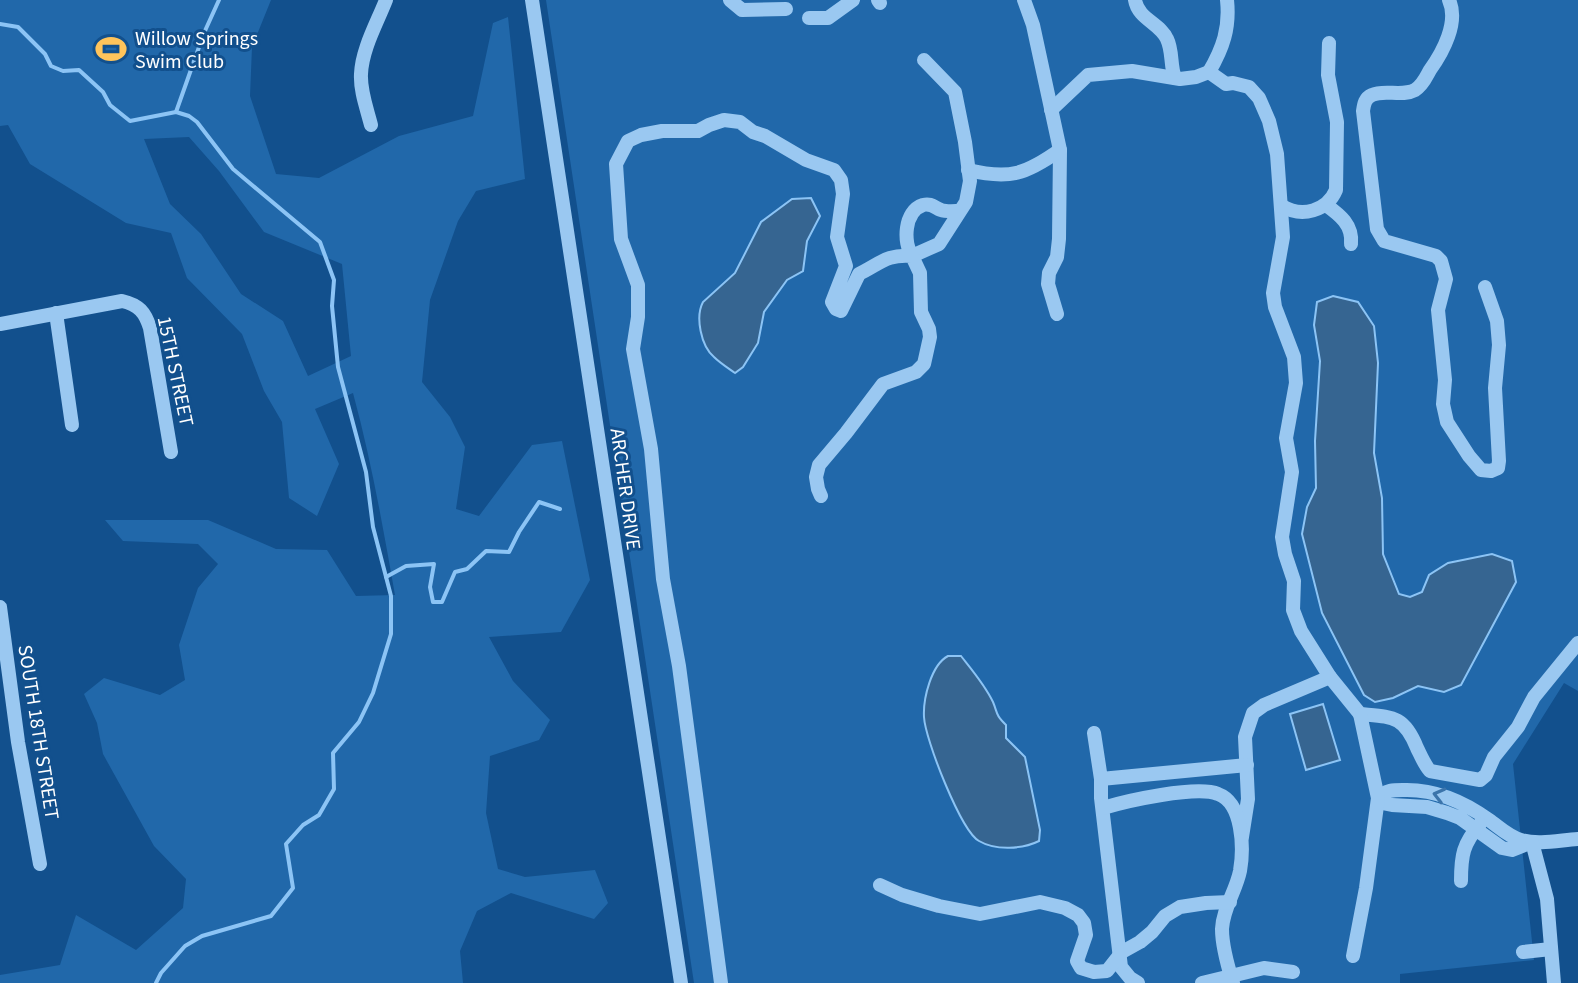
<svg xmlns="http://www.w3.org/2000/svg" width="1578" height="983" viewBox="0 0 1578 983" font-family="'Source Sans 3',sans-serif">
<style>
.green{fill:#2168aa;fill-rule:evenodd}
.water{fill:#366591;stroke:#8cc4f5;stroke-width:2}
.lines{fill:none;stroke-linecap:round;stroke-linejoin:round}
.stream{stroke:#8cc4f5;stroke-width:4}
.minor{stroke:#9ac8f1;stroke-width:14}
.oneway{stroke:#3b74ab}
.labels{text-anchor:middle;stroke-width:6;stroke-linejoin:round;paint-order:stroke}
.poi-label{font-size:20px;fill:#fff;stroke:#12508d;text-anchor:start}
.street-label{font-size:20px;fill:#fff;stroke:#12508d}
</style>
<rect width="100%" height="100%" fill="#12508d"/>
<g class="green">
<path d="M0 0H271L252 47 250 96 276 174 319 178 399 136 473 116 493 23 508 17 525 179 476 191 458 221 430 300 422 382 450 417 465 447 456 509 479 516 532 445 562 441 590 580 561 632 489 637 513 681 550 720 539 740 490 756 486 813 498 869 525 877 595 870 608 903 594 919 511 893 477 911 460 951 463 983H0V975L60 965 76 915 136 950 183 908 186 879 154 846 103 754 97 723 84 694 104 678 160 695 185 680 179 645 198 588 218 564 198 544 123 541 105 520H208L276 549 327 550 356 596 395 595C383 527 371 459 353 393L315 409 339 464 317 516 289 498 282 422 264 391 242 334 187 278 171 233 126 223 30 164 8 125 0 126ZM189 137 219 171 264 232 342 264 351 356 308 376 283 321 241 294 201 234 170 204 144 139Z"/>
<polygon points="546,0 1578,0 1578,691 1564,683 1513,764 1534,960 1400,974 1400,983 694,983"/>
</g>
<g class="water">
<path d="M811 198 820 216 807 241 803 271 787 280 764 312 758 343 743 367 735 373C728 368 720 363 714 357 701 346 695 317 703 302L735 273 761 222 792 199Z"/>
<polygon points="1333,296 1358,302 1374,326 1378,363 1374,453 1382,498 1383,554 1399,594 1410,597 1422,592 1429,575 1448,563 1492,554 1512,561 1516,582 1461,685 1444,692 1418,686 1393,698 1375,702 1364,695 1322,613 1302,534 1307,507 1316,488 1315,441 1320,361 1314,325 1317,302"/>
<path d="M948 656H961C972 670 985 685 993 702 998 714 995 714 1006 725V738L1025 757 1040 830 1039 841C1023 849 996 851 979 841 961 831 925 739 924 717 923 699 931 665 948 656Z"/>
<polygon points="1323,704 1340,760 1306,770 1290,714"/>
</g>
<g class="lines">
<g class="stream">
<polyline points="0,24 18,27 45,54 51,66 63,71 79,70 103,92 110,105 130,121 176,112 189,116 197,122 233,169 320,242 334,280 332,306 338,367 366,472 373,527 391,596 391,634 373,693 359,722 333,753 334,789 319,815 303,825 286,844 293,888 271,916 202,936 185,946 161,973 156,983"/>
<polyline points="176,112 204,33 219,0"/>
<polyline points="386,577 406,566 434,564 430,587 433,602 442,602 455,572 467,569 486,551 509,552 519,532 539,502 560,509"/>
</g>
<g class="minor">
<polyline points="532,0 681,983"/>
<polyline points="730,0 742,10 786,9"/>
<polyline points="878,0 880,3"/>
<polyline points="1024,0 1033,25 1060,150 1059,239 1057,257 1049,273 1048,284 1057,314"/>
<path d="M1135 0C1138 19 1160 23 1167 39 1173 51 1170 66 1175 78"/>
<path d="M1227 0C1230 28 1223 48 1209 72L1226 84 1233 83 1249 87 1259 98 1269 121 1277 154 1283 237 1273 293 1275 307 1294 357 1296 383 1286 438 1292 472 1282 537 1285 554 1294 581 1293 610 1301 631 1330 677 1264 705 1253 713 1245 737 1248 799 1242 837"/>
<path d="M1449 0C1459 22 1443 52 1430 70 1426 77 1423 85 1415 90 1402 97 1384 89 1372 95 1365 98 1364 104 1363 111L1377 229 1384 241 1436 256 1441 261 1446 279 1438 310 1445 380 1443 404 1447 422 1469 456 1481 470 1491 471 1498 468 1499 461 1495 388 1499 345 1497 321 1485 287"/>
<polyline points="809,18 828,18 853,0"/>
<path d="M924 60 955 92 965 142 970 181 966 202 939 244 912 256C903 243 904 211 923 205 931 203 934 207 941 210 946 212 955 211 960 211"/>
<polyline points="1051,110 1088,75 1132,71 1180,79 1196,77 1209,72"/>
<path d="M371 125C367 109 360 91 361 74 362 49 377 23 386 0"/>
<path d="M968 170C1010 180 1026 174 1060 150"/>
<path d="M1326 205C1340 215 1353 225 1351 244"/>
<path d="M1282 206C1302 218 1327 211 1336 190L1337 122 1328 75 1329 43"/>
<polyline points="56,313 72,425"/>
<path d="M0 324 122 301C139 305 145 312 150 328L171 452"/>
<polyline points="0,607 18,742 40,864"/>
<path d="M1330 677 1360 714C1392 717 1404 715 1417 748 1421 756 1424 764 1430 771L1480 780 1486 775 1494 757 1518 727 1534 697 1578 643"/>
<polyline points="1094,733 1101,779 1101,798 1121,967 1130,978 1138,983"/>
<polyline points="1101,779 1247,765"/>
<path d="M1103 808C1126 801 1197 785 1218 794 1243 803 1244 848 1240 871 1236 891 1223 908 1222 929 1222 947 1228 967 1233 983"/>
<path d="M1532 842 1512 850 1502 848 1460 818 1447 813 1427 807 1392 805 1382 803 1378 798C1386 789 1396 790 1407 790 1438 790 1464 802 1489 820 1499 827 1509 837 1521 840 1539 845 1560 840 1578 839"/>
<polyline points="1532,842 1547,899 1554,983"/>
<path d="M1461 881C1461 855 1463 844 1480 824"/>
<polyline points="880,885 902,895 939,906 980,914 1040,902 1065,908 1078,915 1084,923 1086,935 1077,961 1081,968 1094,972 1107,971 1122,952 1140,942 1152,932 1165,916 1180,907 1206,903 1230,902"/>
<polyline points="1523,952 1551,949"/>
<polyline points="1353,956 1366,888 1378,798 1360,714"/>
<path d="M721 983 679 666 663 579 651 449 633 349 638 317V285L621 239 616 164 628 141 641 135 662 131H698L709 125 724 120 740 122 753 132 765 136 806 160 834 170 841 180 843 194 837 237 846 266 832 302 836 309 841 311 859 274C881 263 887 254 912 256L920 273 921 312 929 329 930 337 924 364 916 372 883 384 846 433 819 465 816 477 818 489 821 496"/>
<polyline points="1202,983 1264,968 1293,972"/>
</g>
</g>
<defs><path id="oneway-chevron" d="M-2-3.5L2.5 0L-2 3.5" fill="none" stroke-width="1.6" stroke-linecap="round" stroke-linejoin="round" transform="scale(2)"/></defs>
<use class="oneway" href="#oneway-chevron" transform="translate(1439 795) rotate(-166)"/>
<defs>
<g id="stadium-bare" transform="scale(2.4)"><path d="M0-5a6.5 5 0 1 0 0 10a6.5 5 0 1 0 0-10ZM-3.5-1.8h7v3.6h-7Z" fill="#ffc45b" stroke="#12508d" stroke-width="2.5" paint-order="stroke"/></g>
</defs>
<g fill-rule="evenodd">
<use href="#stadium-bare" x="111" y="49"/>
</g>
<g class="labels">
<g class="poi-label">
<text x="135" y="45">Willow Springs<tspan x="135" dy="23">Swim Club</tspan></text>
</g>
<g class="street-label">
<text transform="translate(176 371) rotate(78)" y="7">15TH STREET</text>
<text transform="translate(626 489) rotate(82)" y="7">ARCHER DRIVE</text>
<text transform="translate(39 732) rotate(81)" y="7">SOUTH 18TH STREET</text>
</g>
</g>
</svg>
